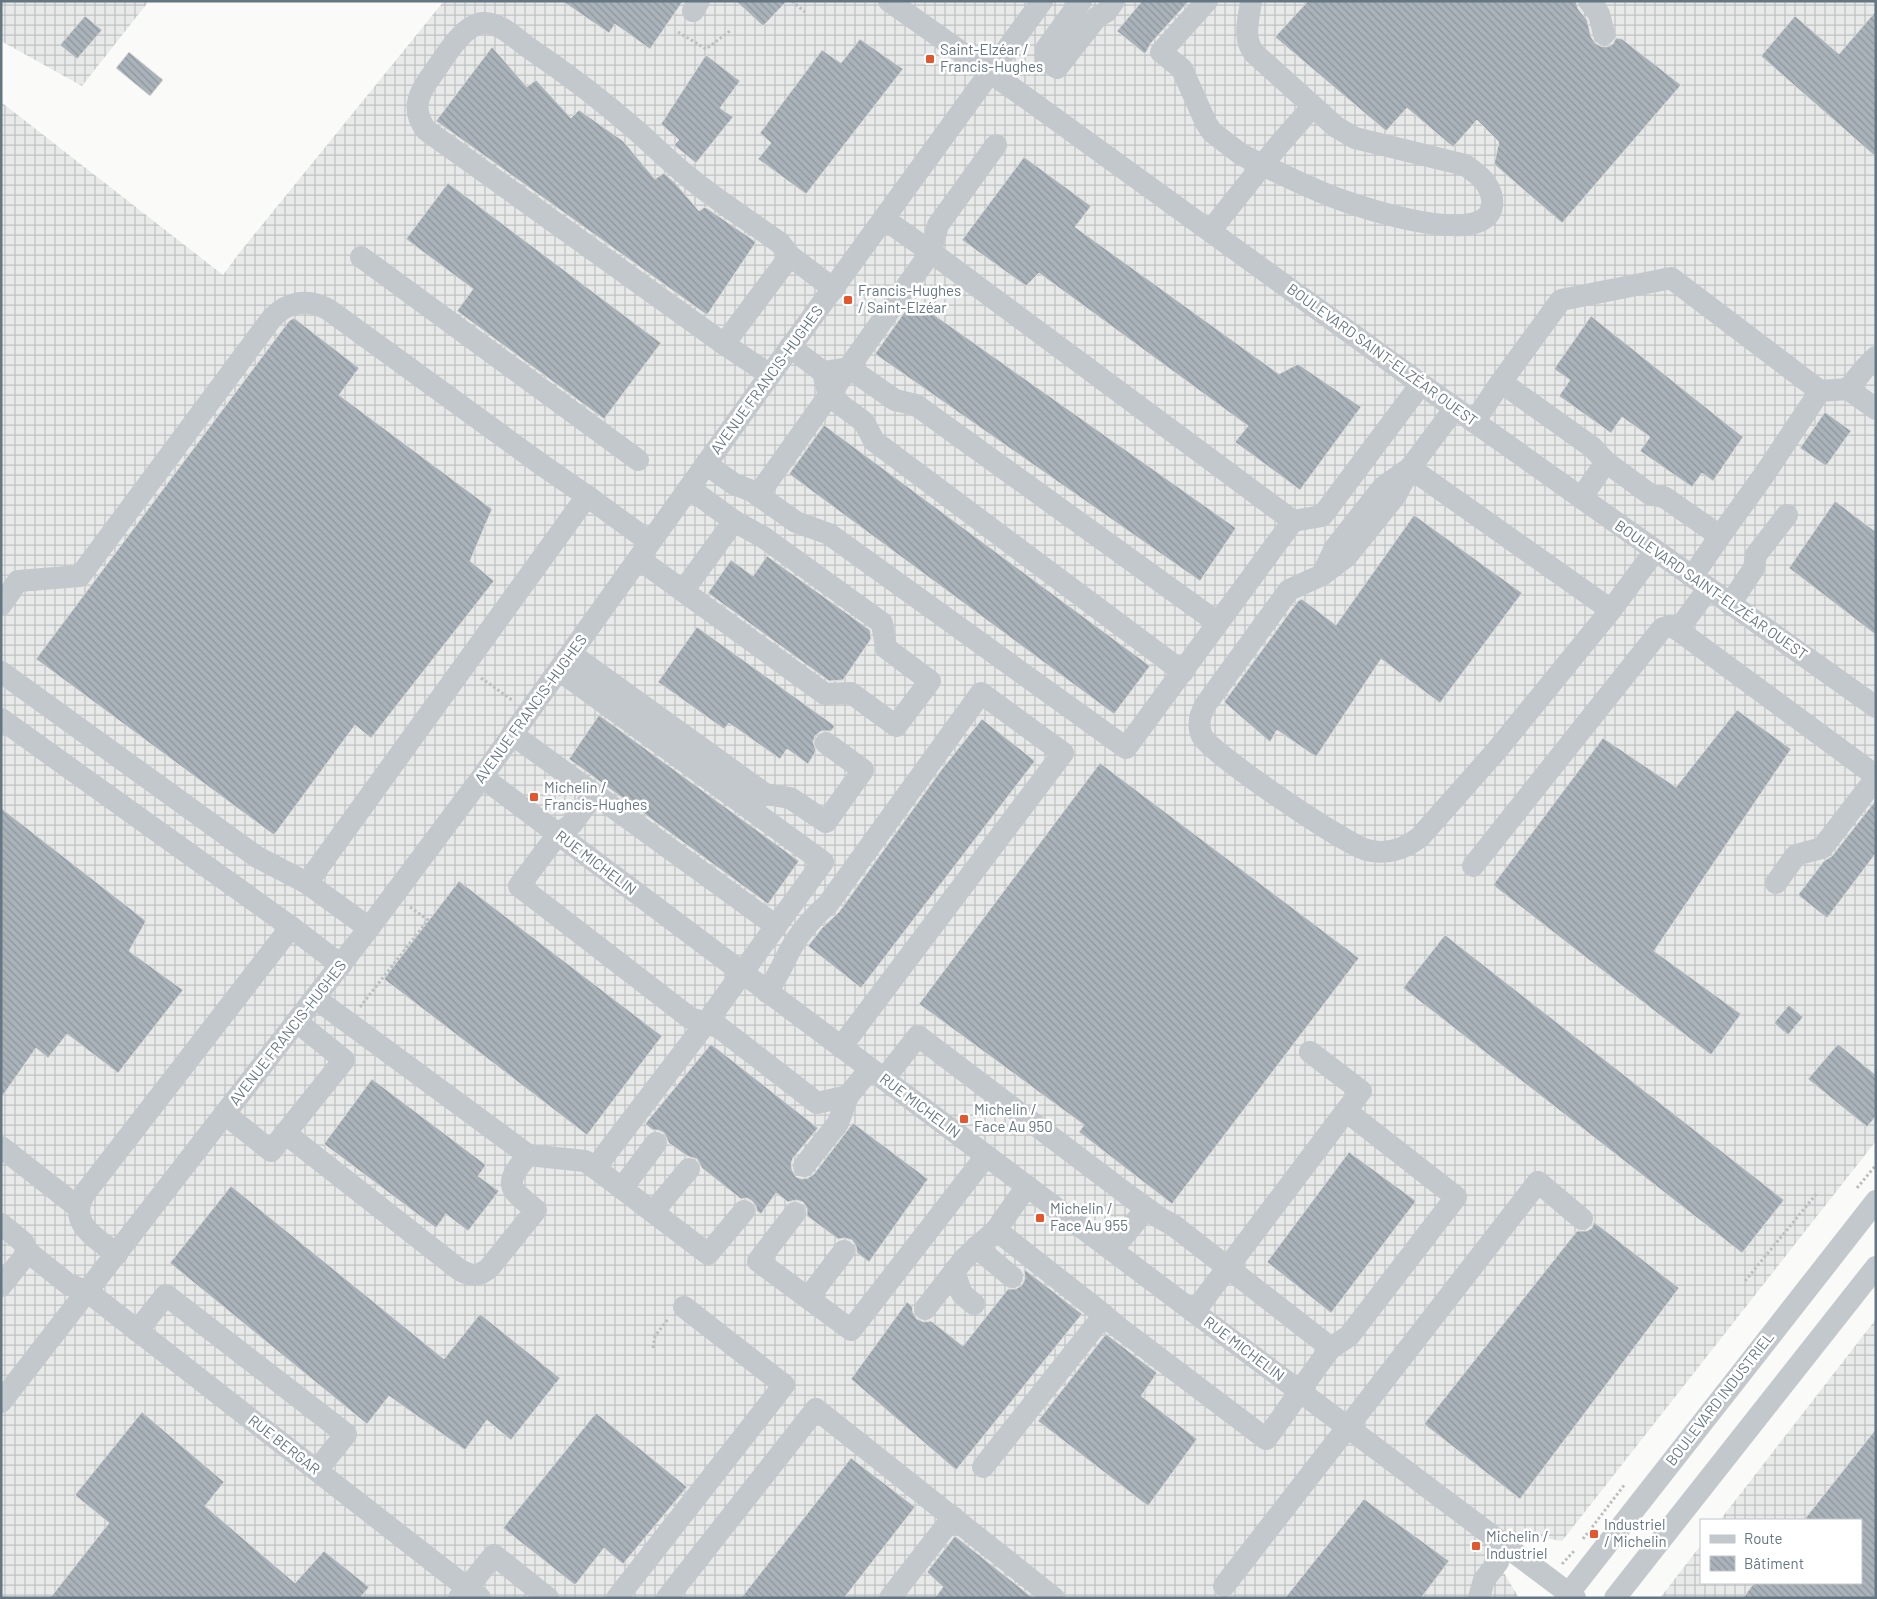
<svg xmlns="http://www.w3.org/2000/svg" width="1877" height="1599" viewBox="0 0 1877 1599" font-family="Barlow,sans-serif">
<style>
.industrial{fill:url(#industrial-grid)}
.building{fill:url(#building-back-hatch);stroke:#dcdcda}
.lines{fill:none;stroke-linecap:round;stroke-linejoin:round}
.path{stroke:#bbbfc2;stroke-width:3;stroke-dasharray:2.5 2.5;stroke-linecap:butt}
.minor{stroke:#c3c8cc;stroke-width:22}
.poi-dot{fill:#e4572e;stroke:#fff;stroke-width:2}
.labels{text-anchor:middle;stroke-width:5;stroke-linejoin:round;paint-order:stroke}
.poi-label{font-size:15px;fill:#657683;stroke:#fff;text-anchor:start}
.street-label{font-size:15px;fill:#657683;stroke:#fff}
</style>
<defs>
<pattern id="industrial-grid" width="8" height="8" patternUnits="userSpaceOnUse" patternTransform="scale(1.25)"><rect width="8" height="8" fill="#e8e9e9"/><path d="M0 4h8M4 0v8" fill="none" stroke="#c0c1c2"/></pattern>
<pattern id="building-back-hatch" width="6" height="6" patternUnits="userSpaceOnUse" patternTransform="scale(1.25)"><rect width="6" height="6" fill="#aab3b9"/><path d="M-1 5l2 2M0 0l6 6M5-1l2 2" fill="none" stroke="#8e969c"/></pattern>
</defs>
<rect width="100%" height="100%" fill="#fafaf8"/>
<g class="industrial">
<polygon points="1,1 149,1 82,86 1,41"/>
<polygon points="444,1 1876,1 1876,1141 1562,1541 1525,1535 1501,1568 1519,1598 1,1598 1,102 223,275 240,252"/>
<polygon points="1876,1319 1876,1598 1660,1598 1701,1545 1701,1583 1861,1583 1861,1520 1720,1520"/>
</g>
<g class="building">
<polygon points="562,1 683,1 650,49 615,24 609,33"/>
<polygon points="736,1 787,1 763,26"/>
<polygon points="1142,1 1189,1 1151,43 1145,54 1117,31"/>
<polygon points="1308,1 1576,1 1578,9 1587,20 1591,37 1595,43 1600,46 1607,47 1613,44 1616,38 1622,39 1681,85 1562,223 1494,164 1499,142 1477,120 1453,147 1407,108 1386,131 1275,37"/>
<polygon points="1876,11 1876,157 1761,56 1795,16 1839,54"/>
<polygon points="85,16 102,30 77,59 60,45"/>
<polygon points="860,39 903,69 806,194 758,159 771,143 760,133 822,50 841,63"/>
<polygon points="492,47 527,87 536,80 571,118 579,110 623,141 655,179 664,173 676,184 699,211 705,207 756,242 707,315 436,121"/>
<polygon points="129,52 163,80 150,96 116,68"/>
<polygon points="706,55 740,81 720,108 733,117 696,163 674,145 679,140 661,124"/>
<polygon points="1024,157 1091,206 1075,227 1279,374 1298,364 1361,407 1300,490 1235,442 1248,426 1039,273 1026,286 962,240"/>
<polygon points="448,183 661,343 604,419 457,311 473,289 406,239"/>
<polygon points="913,300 1236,528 1200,581 875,354"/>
<polygon points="1591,316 1743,437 1713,481 1702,473 1692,487 1640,451 1650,437 1622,417 1611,433 1559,396 1570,380 1554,369"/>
<polygon points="294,318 359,368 339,395 492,509 470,561 494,581 371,738 355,725 274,835 36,659 289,321"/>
<polygon points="1825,412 1851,431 1826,466 1800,448"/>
<polygon points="824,425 1150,666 1114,714 789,474"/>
<polygon points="1835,501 1876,532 1876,635 1789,568"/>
<polygon points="1414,515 1522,593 1440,703 1381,659 1316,757 1277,730 1270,742 1224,702 1298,601 1302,599 1336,625"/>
<polygon points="767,556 870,630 871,639 843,680 829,681 708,593 731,560 753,576"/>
<polygon points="697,627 835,726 831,731 821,731 815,736 813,742 816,751 808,764 787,749 780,759 729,723 724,729 658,682"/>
<polygon points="1737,710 1791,749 1654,951 1741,1014 1711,1055 1493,885 1603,738 1676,787"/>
<polygon points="599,715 799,861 768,904 569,759"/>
<polygon points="982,719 1035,761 861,988 808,946 822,928 839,912 942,769"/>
<polygon points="1100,763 1359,958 1172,1204 1079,1132 1084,1125 919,1004"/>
<polygon points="1876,800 1876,853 1827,918 1798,895 1824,861 1832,856"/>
<polygon points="1,808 146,921 129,951 183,990 118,1073 67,1034 48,1058 36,1048 1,1098"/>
<polygon points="459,881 662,1036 587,1135 384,979"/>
<polygon points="1445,935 1784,1200 1742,1253 1403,988"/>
<polygon points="1789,1005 1803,1017 1788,1035 1774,1023"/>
<polygon points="711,1044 818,1128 793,1158 791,1164 792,1170 796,1177 802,1179 808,1178 814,1174 853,1123 928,1179 869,1262 857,1253 856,1246 852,1240 845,1238 838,1239 807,1216 807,1208 803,1202 796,1200 788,1202 776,1193 761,1214 757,1211 756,1206 752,1201 747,1198 741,1199 702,1168 697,1159 687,1156 669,1143 664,1133 658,1130 653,1130 645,1124"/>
<polygon points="1838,1044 1876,1075 1876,1116 1867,1127 1808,1079"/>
<polygon points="372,1079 486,1165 478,1176 499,1191 468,1231 446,1214 436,1228 324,1144"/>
<polygon points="1349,1152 1416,1201 1331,1313 1267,1262"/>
<polygon points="231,1186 444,1359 480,1314 560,1378 511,1440 487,1420 465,1450 389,1396 367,1424 170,1263"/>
<polygon points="1594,1222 1679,1288 1520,1499 1424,1424 1577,1231 1587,1231 1592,1228"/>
<polygon points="1024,1269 1082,1314 956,1470 851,1379 907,1302 912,1306 913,1313 917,1319 924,1322 931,1321 963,1346 1008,1289 1016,1289 1022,1285 1025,1279"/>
<polygon points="1106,1334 1157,1373 1141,1396 1197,1439 1148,1506 1038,1421"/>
<polygon points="142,1412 224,1482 205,1506 295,1583 324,1551 369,1587 360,1598 50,1598 109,1523 75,1495"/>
<polygon points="596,1413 687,1487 623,1564 604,1548 575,1585 503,1528"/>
<polygon points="1876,1429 1876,1598 1743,1598 1754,1583 1861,1583 1861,1520 1804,1520"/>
<polygon points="851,1458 915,1507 844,1598 741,1598"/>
<polygon points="1364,1499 1449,1561 1421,1598 1285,1598"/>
<polygon points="955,1536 1033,1598 935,1598 943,1587 927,1572"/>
</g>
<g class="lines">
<g class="path">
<polyline points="792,1 805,12"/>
<polyline points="678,32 706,49 730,31"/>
<polyline points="481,678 512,700"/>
<polyline points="360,1007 428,920 410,907"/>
<polyline points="1857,1188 1876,1165"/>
<polyline points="1745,1281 1818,1192"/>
<polyline points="653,1348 655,1336 668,1319"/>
<polyline points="1583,1539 1625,1484"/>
<polyline points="1562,1564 1575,1550"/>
</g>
<g class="minor">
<polyline points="889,1 1029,100 1421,384 1876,707"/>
<polyline points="1081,1 1046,49 1046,59 1057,68 1097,17 1106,12 1114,1"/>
<path d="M1207 1 1161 52 1182 69 1206 123 1212 132 1242 155C1273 170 1304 186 1336 198 1360 207 1498 254 1492 199 1490 183 1478 174 1465 165L1355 138 1336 127 1254 53C1242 37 1249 19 1251 1"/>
<polyline points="1589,1 1599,14 1604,34"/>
<polyline points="693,11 699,1"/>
<polyline points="996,145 938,225 931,252 1293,521"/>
<polyline points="1210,231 1277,147 1313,106"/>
<polyline points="361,257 638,460"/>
<path d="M724 344 426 130C412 111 417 96 429 79 442 62 461 25 483 23 500 22 516 39 529 48 566 73 603 101 637 131 655 147 672 164 691 179 719 202 751 222 780 243L790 256"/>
<polyline points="790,347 823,372"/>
<polyline points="770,375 724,344 790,256 834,289"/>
<polyline points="1501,382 1561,300 1671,278 1820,391 1764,475 1720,536"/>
<polyline points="1848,389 1865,368 1876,357"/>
<polyline points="1820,391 1848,389 1876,409"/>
<polyline points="1455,408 1410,468 1611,610 1655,551"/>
<polyline points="1474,422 1501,382 1592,447 1606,462"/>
<polyline points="706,464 734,484 752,491 796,522 829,534 1126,748 1293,521 1322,516 1421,384"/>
<polygon points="1410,468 1396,495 1346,557 1322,575 1335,548 1383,487"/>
<polyline points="758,495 931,252 884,219"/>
<polyline points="1581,498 1606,462 1651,495 1664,497 1720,536 1692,577"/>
<polyline points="639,559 683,591 734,521 689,488"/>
<path d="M1322 575 1289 590 1206 704C1200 714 1197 725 1202 736 1210 753 1346 845 1367 850 1386 855 1405 849 1420 837L1497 750 1611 610"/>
<polyline points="1708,589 1678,630 1876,776"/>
<polyline points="683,591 825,694 851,693 896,726 930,681 886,648 882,623 763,537 734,521"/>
<polyline points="1730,604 1754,568 1756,555 1787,515"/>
<path d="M1 605 18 581 80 576 272 318C288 301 309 298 329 310L542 465 587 496"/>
<polyline points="571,654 765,794 790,798 826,822 863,770 826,743"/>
<polyline points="559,670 823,862 776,926"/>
<polyline points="1,672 257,857 307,883"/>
<polyline points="1183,672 874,441 864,422 829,396 823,372 849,368 895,400 916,405 1218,623"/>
<polyline points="1,719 291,927"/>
<polyline points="512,734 776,926 706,1023 690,1018 519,886 558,834 572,824 594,794"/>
<polyline points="482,777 1575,1598"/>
<polyline points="1473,866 1660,631 1663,628 1670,626 1678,630"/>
<polyline points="1776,883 1796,855 1822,848 1869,787 1876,785"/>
<polyline points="369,928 307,883 587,496 650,542"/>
<path d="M767 992C777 978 783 964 790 950 800 932 813 917 828 904L981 693 1063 753 841 1047"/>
<polyline points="315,998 528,1155 585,1161 595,1168"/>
<polyline points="1310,1052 1361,1091 1346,1111"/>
<polyline points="884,1079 918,1036 1128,1195 1160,1218 1173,1225 1331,1348 1349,1336 1456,1197 1346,1111 1194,1312"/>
<polyline points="225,1114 271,1151 344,1060 297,1022"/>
<path d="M285 1133 457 1268C468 1276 479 1278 490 1267L536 1210C508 1188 503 1185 528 1155"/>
<polyline points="1,1147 79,1208"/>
<polyline points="804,1166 838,1123 848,1096"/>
<path d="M1027 1186 996 1230 1099 1311 1118 1327 1266 1439C1289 1409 1308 1377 1331 1348"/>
<polyline points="622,1188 656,1143"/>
<polyline points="744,1211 708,1254 595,1168 706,1023 720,1028 817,1103 848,1096 870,1069"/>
<polyline points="653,1212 689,1169"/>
<polyline points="795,1213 758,1261 851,1330 986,1156"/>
<polyline points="1,1224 23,1242 28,1252 68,1284 88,1292 480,1598"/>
<polyline points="976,1247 1012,1277"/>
<polyline points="1112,1250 1146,1209"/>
<path d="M117 1254C96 1238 66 1223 85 1193L291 927 341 965"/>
<polyline points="954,1271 962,1294 974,1304"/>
<polyline points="1,1286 28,1252"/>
<polyline points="808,1298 844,1251"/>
<polyline points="925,1309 964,1259 996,1230"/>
<polyline points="137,1331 166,1295 346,1434 317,1470"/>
<polyline points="1,1402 369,928 482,777 770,375 1042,1"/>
<polyline points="983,1467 1104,1315"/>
<polyline points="1224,1586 1538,1182 1582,1219"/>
<polyline points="459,1598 494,1555 548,1598"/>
<polyline points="617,1598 784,1385 684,1307"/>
<polyline points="667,1598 816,1409 1054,1598"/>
<polyline points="890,1598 953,1517"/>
<polyline points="1479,1598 1484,1580 1498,1562 1504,1546"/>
<polyline points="1565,1598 1876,1201"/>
<polyline points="1615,1598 1876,1267"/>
</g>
</g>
<g class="poi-dot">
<rect x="925" y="54" width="10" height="10" rx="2.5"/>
<rect x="843" y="295" width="10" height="10" rx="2.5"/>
<rect x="529" y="792" width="10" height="10" rx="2.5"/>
<rect x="959" y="1114" width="10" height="10" rx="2.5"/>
<rect x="1035" y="1213" width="10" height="10" rx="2.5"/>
<rect x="1589" y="1529" width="10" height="10" rx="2.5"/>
<rect x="1471" y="1541" width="10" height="10" rx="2.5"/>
</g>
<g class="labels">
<g class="poi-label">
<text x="940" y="55">Saint-Elzéar /<tspan x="940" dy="17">Francis-Hughes</tspan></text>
<text x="858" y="296">Francis-Hughes<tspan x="858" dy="17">/ Saint-Elzéar</tspan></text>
<text x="544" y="793">Michelin /<tspan x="544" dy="17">Francis-Hughes</tspan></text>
<text x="974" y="1115">Michelin /<tspan x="974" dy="17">Face Au 950</tspan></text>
<text x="1050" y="1214">Michelin /<tspan x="1050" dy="17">Face Au 955</tspan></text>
<text x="1604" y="1530">Industriel<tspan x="1604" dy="17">/ Michelin</tspan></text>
<text x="1486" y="1542">Michelin /<tspan x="1486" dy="17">Industriel</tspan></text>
</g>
<g class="street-label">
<text transform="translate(1382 355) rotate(36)" y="5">BOULEVARD SAINT-ELZÉAR OUEST</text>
<text transform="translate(767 380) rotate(-54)" y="5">AVENUE FRANCIS-HUGHES</text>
<text transform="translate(1711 590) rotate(35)" y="5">BOULEVARD SAINT-ELZÉAR OUEST</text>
<text transform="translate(531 709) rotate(-54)" y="5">AVENUE FRANCIS-HUGHES</text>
<text transform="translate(596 863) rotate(37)" y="5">RUE MICHELIN</text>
<text transform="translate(288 1033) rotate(-52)" y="5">AVENUE FRANCIS-HUGHES</text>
<text transform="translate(920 1106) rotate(37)" y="5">RUE MICHELIN</text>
<text transform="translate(1244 1349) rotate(37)" y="5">RUE MICHELIN</text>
<text transform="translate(1720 1399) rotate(-52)" y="5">BOULEVARD INDUSTRIEL</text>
<text transform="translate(284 1445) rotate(38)" y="5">RUE BERGAR</text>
</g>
</g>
<rect width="1877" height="1599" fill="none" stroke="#657683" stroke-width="5"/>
<rect x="1700" y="1519" width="162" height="65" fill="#ffffff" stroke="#c1c8cd"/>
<rect x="1710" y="1535" width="25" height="8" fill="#c3c8cc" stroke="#c1c8cd"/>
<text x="1744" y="1544" font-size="15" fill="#657683">Route</text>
<rect x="1710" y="1556" width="25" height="15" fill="url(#building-back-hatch)" stroke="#c1c8cd"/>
<text x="1744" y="1569" font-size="15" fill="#657683">Bâtiment</text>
</svg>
